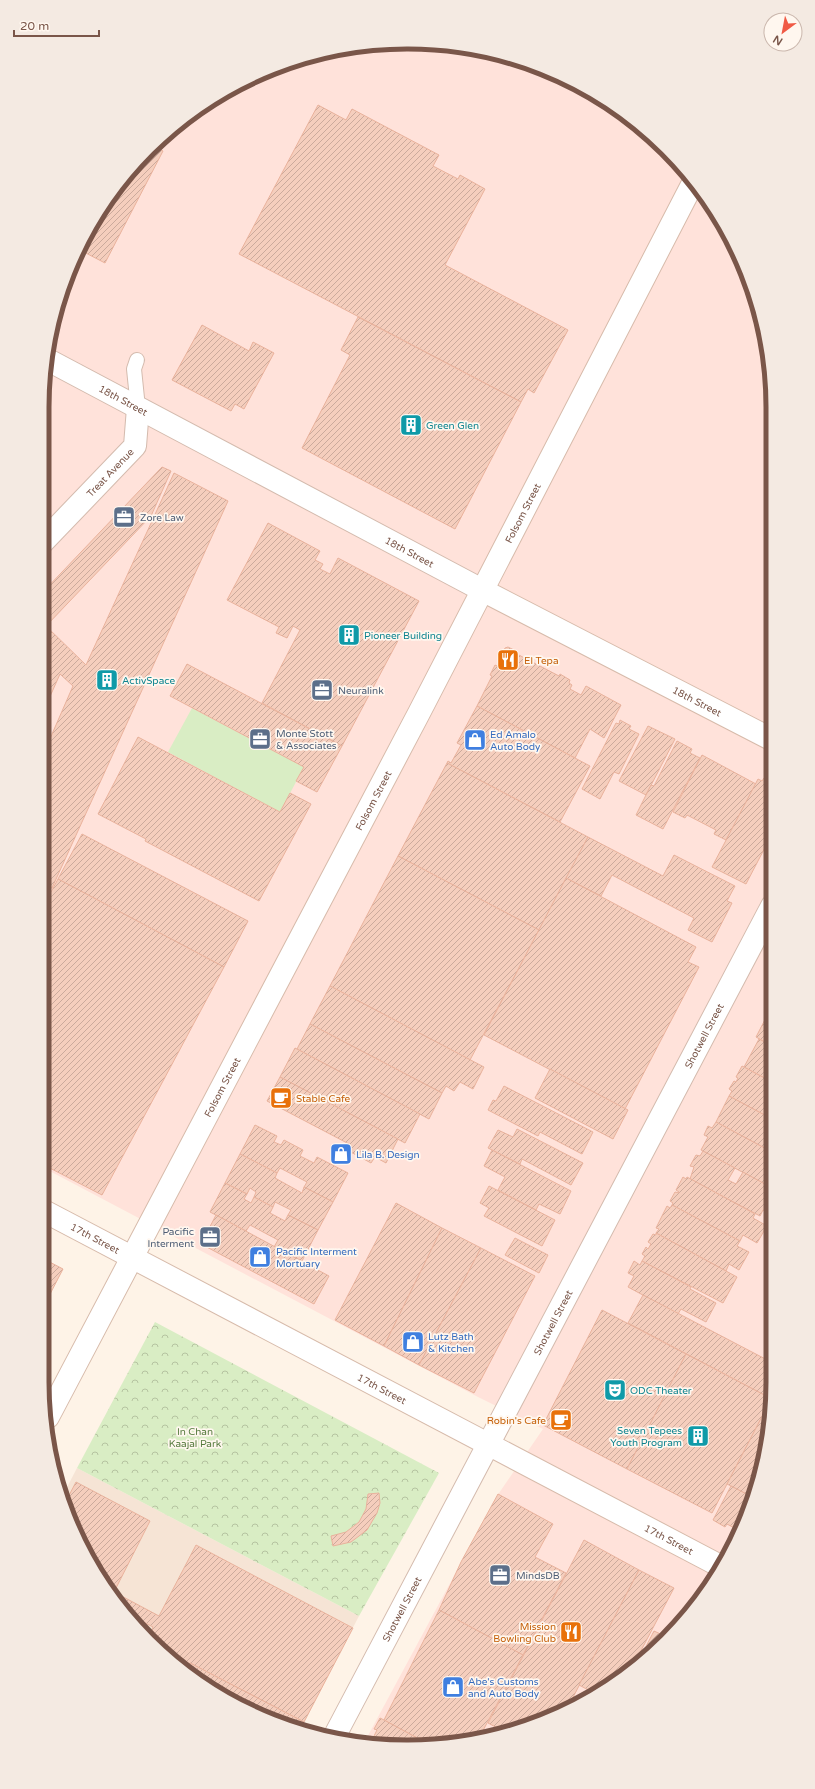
<svg xmlns="http://www.w3.org/2000/svg" width="815" height="1789" viewBox="0 0 815 1789" font-family="'Varela Round',sans-serif">
<style>
.residential{fill:#f6e4d5}
.commercial{fill:#ffe2da}
.green{fill:#d9edc4}
.park{fill:url(#park-crowns)}
.building{fill:url(#building-hatch);stroke:#e9b29c}
.lines{fill:none;stroke-linecap:round;stroke-linejoin:round}
.lane-casing{stroke:#d4bbae;stroke-width:16}
.street-casing{stroke:#d4bbae;stroke-width:24}
.secondary-casing{stroke:#d7bbab;stroke-width:24}
.lane{stroke:#fff;stroke-width:14}
.street{stroke:#fff;stroke-width:22}
.secondary{stroke:#fff;stroke-width:22}
.labels{text-anchor:middle;stroke-width:3.5;stroke-linejoin:round;paint-order:stroke}
.street-label{font-size:10px;fill:#7a5649;stroke:#fff7ef}
.culture-label{font-size:10px;fill:#0d838f;stroke:#fff7ef;text-anchor:start}
.service-label{font-size:10px;fill:#4e5e75;stroke:#fff7ef;text-anchor:start}
.food-label{font-size:10px;fill:#c56008;stroke:#fff7ef;text-anchor:start}
.shop-label{font-size:10px;fill:#366cbe;stroke:#fff7ef;text-anchor:start}
.park-label{font-size:10px;fill:#557a3d;stroke:#fff7ef}
.rim{fill:none;stroke:#7a5649;stroke-width:5}
</style>
<defs>
<pattern id="park-crowns" width="20" height="18" patternUnits="userSpaceOnUse"><rect width="20" height="18" fill="#d9edc4"/><path d="M2 6a3 3 0 1 1 6 0M12 15a3 3 0 1 1 6 0" fill="none" stroke="#b5c3a1"/></pattern>
<pattern id="building-hatch" width="6" height="6" patternUnits="userSpaceOnUse"><rect width="6" height="6" fill="#f5cebd"/><path d="M-1 1l2-2M0 6l6-6M5 7l2-2" fill="none" stroke="#cbaa9c"/></pattern>
</defs>
<rect width="100%" height="100%" fill="#fef3e7"/>
<polygon class="residential" points="77,1468 359,1616 304,1722 188,1668 133,1622 91,1564 61,1499"/>
<polygon class="commercial" points="384,43 455,45 525,61 611,104 697,185 745,267 770,360 773,1381 754,1499 724,1564 682,1622 590,1698 479,1740 407,1747 364,1743 497,1496 543,1429 478,1397 42,1167 42,407 61,290 91,225 133,166 185,117 246,80 313,54"/>
<polygon class="green" points="192,708 304,767 280,812 168,752"/>
<polygon class="park" points="155,1322 439,1473 359,1616 77,1468"/>
<g class="building">
<polygon points="318,105 346,120 352,109 439,155 433,166 458,179 460,175 485,189 445,265 568,330 534,393 528,389 521,402 239,254"/>
<polygon points="154,146 163,151 105,263 80,250 91,225 133,166"/>
<polygon points="358,317 521,402 455,529 302,448 350,355 341,350"/>
<polygon points="202,325 249,351 253,342 274,353 244,409 235,404 231,411 172,380"/>
<polygon points="162,467 171,471 151,516 46,626 86,665 174,473 228,501 52,888 42,887 42,757 73,686 60,674 48,701 42,695 42,593"/>
<polygon points="268,523 320,551 315,560 323,564 320,569 330,574 338,558 419,601 342,746 262,703 300,630 293,626 287,638 276,633 279,627 227,600"/>
<polygon points="508,647 516,651 515,653 559,676 560,674 570,680 569,683 572,685 570,689 581,695 586,686 621,705 604,738 590,729 575,758 477,706 492,676 490,675 495,665 497,666 505,648"/>
<polygon points="187,664 342,746 317,792 296,781 304,767 170,696"/>
<polygon points="42,695 48,701 42,715"/>
<polygon points="477,706 590,766 560,822 447,763 448,761 451,763 461,745 457,743"/>
<polygon points="620,720 631,726 629,729 639,734 619,774 614,772 600,799 582,789 616,723 619,724"/>
<polygon points="648,726 675,739 646,795 619,781"/>
<polygon points="138,737 280,812 290,793 311,804 259,901 145,841 146,839 98,814"/>
<polygon points="677,741 692,749 690,753 700,758 663,829 636,815 651,785 654,786"/>
<polygon points="702,755 756,784 726,840 714,834 716,830 687,815 685,818 673,812"/>
<polygon points="447,763 588,837 539,930 398,856"/>
<polygon points="764,778 771,782 771,836 746,884 712,867 758,779 762,781"/>
<polygon points="82,834 248,921 224,967 58,879"/>
<polygon points="588,837 663,876 674,855 735,886 727,901 732,903 712,942 688,930 694,918 612,875 601,896 566,878"/>
<polygon points="398,856 539,930 470,1060 330,986"/>
<polygon points="566,878 696,947 688,962 699,967 625,1109 484,1035"/>
<polygon points="58,879 224,967 102,1195 42,1164 42,900 51,892"/>
<polygon points="330,986 484,1067 473,1089 460,1082 454,1091 446,1086 442,1093 310,1024"/>
<polygon points="771,1008 772,1008 772,1046 756,1037"/>
<polygon points="310,1024 442,1093 429,1119 297,1049"/>
<polygon points="759,1039 772,1046 772,1082 744,1067"/>
<polygon points="295,1048 420,1114 405,1143 280,1077"/>
<polygon points="742,1066 772,1082 772,1119 729,1096 732,1091 729,1089 734,1081 736,1082 738,1078 736,1077"/>
<polygon points="550,1069 628,1110 613,1139 535,1098"/>
<polygon points="280,1077 398,1139 386,1163 375,1157 371,1163 347,1150 349,1144 267,1101"/>
<polygon points="504,1086 593,1132 582,1154 540,1132 538,1136 488,1110 493,1100 496,1101"/>
<polygon points="729,1096 772,1119 772,1152 716,1122"/>
<polygon points="716,1122 772,1152 772,1188 701,1150 708,1137 704,1135 708,1126 712,1128"/>
<polygon points="255,1125 277,1136 274,1142 281,1145 284,1140 303,1150 300,1156 314,1163 317,1157 348,1173 333,1202 304,1187 307,1182 280,1168 277,1173 240,1154"/>
<polygon points="517,1129 583,1163 571,1185 522,1159 520,1164 488,1148 498,1130 513,1137"/>
<polygon points="492,1150 571,1191 560,1214 539,1204 536,1210 498,1190 505,1177 484,1166"/>
<polygon points="703,1151 735,1168 728,1180 736,1184 743,1172 772,1188 772,1214 763,1210 760,1216 690,1179 694,1167 690,1166 696,1155 700,1156"/>
<polygon points="240,1154 277,1173 275,1178 302,1193 304,1187 333,1202 318,1230 288,1215 291,1210 275,1202 273,1207 254,1197 256,1192 250,1188 247,1194 225,1183"/>
<polygon points="683,1177 686,1179 687,1177 755,1214 753,1218 767,1226 757,1243 743,1235 740,1241 672,1205 673,1203 670,1201 675,1192 679,1193 679,1192 676,1190"/>
<polygon points="225,1183 247,1194 244,1199 251,1203 254,1197 273,1207 270,1213 285,1221 288,1215 318,1230 302,1261 274,1247 278,1240 250,1225 246,1231 210,1212"/>
<polygon points="489,1186 555,1220 542,1246 484,1216 489,1208 480,1203"/>
<polygon points="396,1203 442,1228 384,1346 335,1320"/>
<polygon points="672,1205 740,1241 737,1246 749,1252 739,1270 729,1264 726,1271 656,1233 659,1229 656,1228 667,1206 670,1208"/>
<polygon points="216,1215 329,1276 314,1304 201,1244"/>
<polygon points="442,1228 481,1248 419,1365 384,1346"/>
<polygon points="656,1233 737,1277 723,1303 642,1261 645,1256 642,1254 646,1247 648,1249 651,1244 648,1242 653,1234 656,1235"/>
<polygon points="515,1238 548,1255 539,1273 505,1255"/>
<polygon points="481,1248 535,1276 474,1393 419,1365"/>
<polygon points="42,1258 63,1269 48,1298 42,1295"/>
<polygon points="634,1261 640,1265 642,1261 691,1287 690,1289 716,1303 706,1322 681,1309 678,1314 628,1287 634,1276 628,1273"/>
<polygon points="42,1295 48,1298 42,1310"/>
<polygon points="643,1295 773,1363 773,1382 770,1398 628,1323"/>
<polygon points="602,1310 686,1354 627,1469 543,1425"/>
<polygon points="686,1354 770,1398 769,1403 712,1513 627,1469"/>
<polygon points="769,1403 754,1498 727,1484"/>
<polygon points="76,1482 150,1521 114,1592 159,1616 196,1545 353,1628 304,1722 190,1663 188,1668 149,1636 153,1627 126,1613 91,1564 64,1505"/>
<polygon points="731,1486 754,1498 738,1533 738,1530 727,1524 725,1527 713,1520"/>
<polygon points="379,1493 380,1503 377,1513 367,1530 351,1542 333,1546 331,1536 346,1532 359,1522 366,1509 368,1494"/>
<polygon points="498,1494 553,1524 535,1557 566,1573 523,1655 439,1610 461,1562"/>
<polygon points="584,1540 639,1570 568,1707 503,1731 488,1723"/>
<polygon points="639,1570 674,1588 636,1660 596,1694 579,1685"/>
<polygon points="439,1610 523,1655 478,1740 430,1745 384,1720"/>
<polygon points="654,1631 665,1636 641,1656"/>
<polygon points="190,1663 304,1722 301,1727 225,1698 188,1668"/>
<polygon points="380,1718 384,1720 430,1745 407,1747 366,1743 370,1736 373,1738 377,1730 374,1729"/>
</g>
<g class="lines">
<g class="lane-casing">
<polyline id="lane" points="137,360 134,369 138,408"/>
</g>
<g class="street-casing">
<g id="street">
<path id="s1" d="M50 361 482 590"/>
<path id="s2" d="M42 543 135 446 138 408"/>
<path id="s3" d="M333 1739 772 906"/>
</g>
</g>
<g class="secondary-casing">
<g id="secondary">
<path id="s4" d="M482 590 771 739"/>
<path id="s5" d="M42 1210 722 1567"/>
<path id="s6" d="M48 1417 419 713 694 181"/>
</g>
</g>
<use href="#lane" class="lane"/>
<use href="#street" class="street"/>
<use href="#secondary" class="secondary"/>
</g>
<defs>
<g id="building-square" transform="scale(1.15)"><rect x="-9" y="-9" width="18" height="18" rx="4" fill="#0f9aa8" stroke="#fff7ef"/><path d="M-4-6H4V6H1V3H-1V6H-4ZM-2.5-4.3h1.7v1.8h-1.7ZM.8-4.3h1.7v1.8H.8ZM-2.5-1h1.7V.8h-1.7ZM.8-1h1.7V.8H.8Z" fill="#fff"/></g>
<g id="office-square" transform="scale(1.15)"><rect x="-9" y="-9" width="18" height="18" rx="4" fill="#5c6f8a" stroke="#fff7ef"/><path d="M-6-3h4V-5.5h4V-3h4V5H-6ZM-1-4.5V-3h2v-1.5ZM-6 0V1H6V0Z" fill="#fff"/></g>
<g id="restaurant-square" transform="scale(1.15)"><rect x="-9" y="-9" width="18" height="18" rx="4" fill="#e8710a" stroke="#fff7ef"/><path d="M-5-6h1v4h1v-4h1v4h1v-4h1v5L-1.5 .5V6h-2V.5L-5-1ZM5-6V6H3V1.5H1.5Q1.5-4 5-6Z" fill="#fff"/></g>
<g id="shop-square" transform="scale(1.15)"><rect x="-9" y="-9" width="18" height="18" rx="4" fill="#3f7fe0" stroke="#fff7ef"/><path d="M-5-2.5h2.3a2.7 3.5 0 0 1 5.4 0H5L5.5 6h-11ZM-1.5-2.5h3a1.5 2.3 0 0 0-3 0Z" fill="#fff"/></g>
<g id="cafe-square" transform="scale(1.15)"><rect x="-9" y="-9" width="18" height="18" rx="4" fill="#e8710a" stroke="#fff7ef"/><path d="M-5.5-4.5H6V0H3Q3 3.5 0 3.5H-2.5Q-5.5 3.5-5.5 0ZM3-3.2v2h1.7v-2ZM-6 4.5H4V6H-6Z" fill="#fff"/></g>
<g id="theatre-square" transform="scale(1.15)"><rect x="-9" y="-9" width="18" height="18" rx="4" fill="#0f9aa8" stroke="#fff7ef"/><path d="M-5-5.5Q0-4 5-5.5V0Q5 5 0 6Q-5 5-5 0ZM-3.3-2.5H-1v1.5H-3.3ZM1-2.5H3.3v1.5H1ZM-2.8 1Q0 5.5 2.8 1Z" fill="#fff"/></g>
</defs>
<g fill-rule="evenodd">
<use href="#building-square" x="411" y="425"/>
<use href="#office-square" x="124" y="517"/>
<use href="#building-square" x="349" y="635"/>
<use href="#restaurant-square" x="508" y="660"/>
<use href="#building-square" x="107" y="680"/>
<use href="#office-square" x="322" y="690"/>
<use href="#office-square" x="260" y="739"/>
<use href="#shop-square" x="475" y="740"/>
<use href="#cafe-square" x="281" y="1098"/>
<use href="#shop-square" x="341" y="1154"/>
<use href="#office-square" x="210" y="1237"/>
<use href="#shop-square" x="260" y="1257"/>
<use href="#shop-square" x="413" y="1342"/>
<use href="#theatre-square" x="615" y="1390"/>
<use href="#cafe-square" x="561" y="1420"/>
<use href="#building-square" x="698" y="1436"/>
<use href="#office-square" x="500" y="1575"/>
<use href="#restaurant-square" x="571" y="1632"/>
<use href="#shop-square" x="453" y="1687"/>
</g>
<g class="labels">
<g class="street-label">
<text dy="4" stroke="none"><textPath href="#s1" startOffset="83">18th Street</textPath></text>
<text dy="4" stroke="none"><textPath href="#s2" startOffset="98">Treat Avenue</textPath></text>
<text dy="4" stroke="none"><textPath href="#s6" startOffset="1021">Folsom Street</textPath></text>
<text dy="4" stroke="none"><textPath href="#s1" startOffset="407">18th Street</textPath></text>
<text dy="4" stroke="none"><textPath href="#s4" startOffset="242">18th Street</textPath></text>
<text dy="4" stroke="none"><textPath href="#s6" startOffset="697">Folsom Street</textPath></text>
<text dy="4" stroke="none"><textPath href="#s3" startOffset="795">Shotwell Street</textPath></text>
<text dy="4" stroke="none"><textPath href="#s6" startOffset="373">Folsom Street</textPath></text>
<text dy="4" stroke="none"><textPath href="#s5" startOffset="60">17th Street</textPath></text>
<text dy="4" stroke="none"><textPath href="#s3" startOffset="471">Shotwell Street</textPath></text>
<text dy="4" stroke="none"><textPath href="#s5" startOffset="384">17th Street</textPath></text>
<text dy="4" stroke="none"><textPath href="#s5" startOffset="708">17th Street</textPath></text>
<text dy="4" stroke="none"><textPath href="#s3" startOffset="147">Shotwell Street</textPath></text>
</g>
<g class="culture-label">
<text x="426" y="429">Green Glen</text>
<text x="364" y="639">Pioneer Building</text>
<text x="122" y="684">ActivSpace</text>
<text x="630" y="1394">ODC Theater</text>
<text x="682" y="1434" text-anchor="end">Seven Tepees<tspan x="682" dy="12">Youth Program</tspan></text>
</g>
<g class="service-label">
<text x="140" y="521">Zore Law</text>
<text x="338" y="694">Neuralink</text>
<text x="276" y="737">Monte Stott<tspan x="276" dy="12">&amp; Associates</tspan></text>
<text x="194" y="1235" text-anchor="end">Pacific<tspan x="194" dy="12">Interment</tspan></text>
<text x="516" y="1579">MindsDB</text>
</g>
<g class="food-label">
<text x="524" y="664">El Tepa</text>
<text x="296" y="1102">Stable Cafe</text>
<text x="546" y="1424" text-anchor="end">Robin's Cafe</text>
<text x="556" y="1630" text-anchor="end">Mission<tspan x="556" dy="12">Bowling Club</tspan></text>
</g>
<g class="shop-label">
<text x="490" y="738">Ed Amalo<tspan x="490" dy="12">Auto Body</tspan></text>
<text x="356" y="1158">Lila B. Design</text>
<text x="276" y="1255">Pacific Interment<tspan x="276" dy="12">Mortuary</tspan></text>
<text x="428" y="1340">Lutz Bath<tspan x="428" dy="12">&amp; Kitchen</tspan></text>
<text x="468" y="1685">Abe's Customs<tspan x="468" dy="12">and Auto Body</tspan></text>
</g>
<g class="park-label">
<text x="195" y="1435">In Chan<tspan x="195" dy="12">Kaajal Park</tspan></text>
</g>
</g>
<path d="M0 0H815V1789H0ZM407 49H408A358 358 0 0 1 766 407V1382A358 358 0 0 1 408 1740H407A358 358 0 0 1 49 1382V407A358 358 0 0 1 407 49Z" fill="#f4eae2" fill-rule="evenodd"/>
<path class="rim" d="M407 49H408A358 358 0 0 1 766 407V1382A358 358 0 0 1 408 1740H407A358 358 0 0 1 49 1382V407A358 358 0 0 1 407 49Z"/>
<g transform="translate(783 32) rotate(212)"><circle r="19" fill="#fff7ef" stroke="#cab7ad"/>
<path d="M0-3L7 15L0 10L-7 15Z" fill="#f05a45"/>
<text y="-6" font-size="11" font-weight="bold" text-anchor="middle" fill="#7a5649">N</text>
</g>
<path d="M14 30v6h85v-6" fill="none" stroke="#7a5649" stroke-width="2"/>
<text x="20" y="30" font-size="12" fill="#7a5649" stroke="#fff7ef" stroke-width="3" paint-order="stroke">20 m</text>
</svg>
